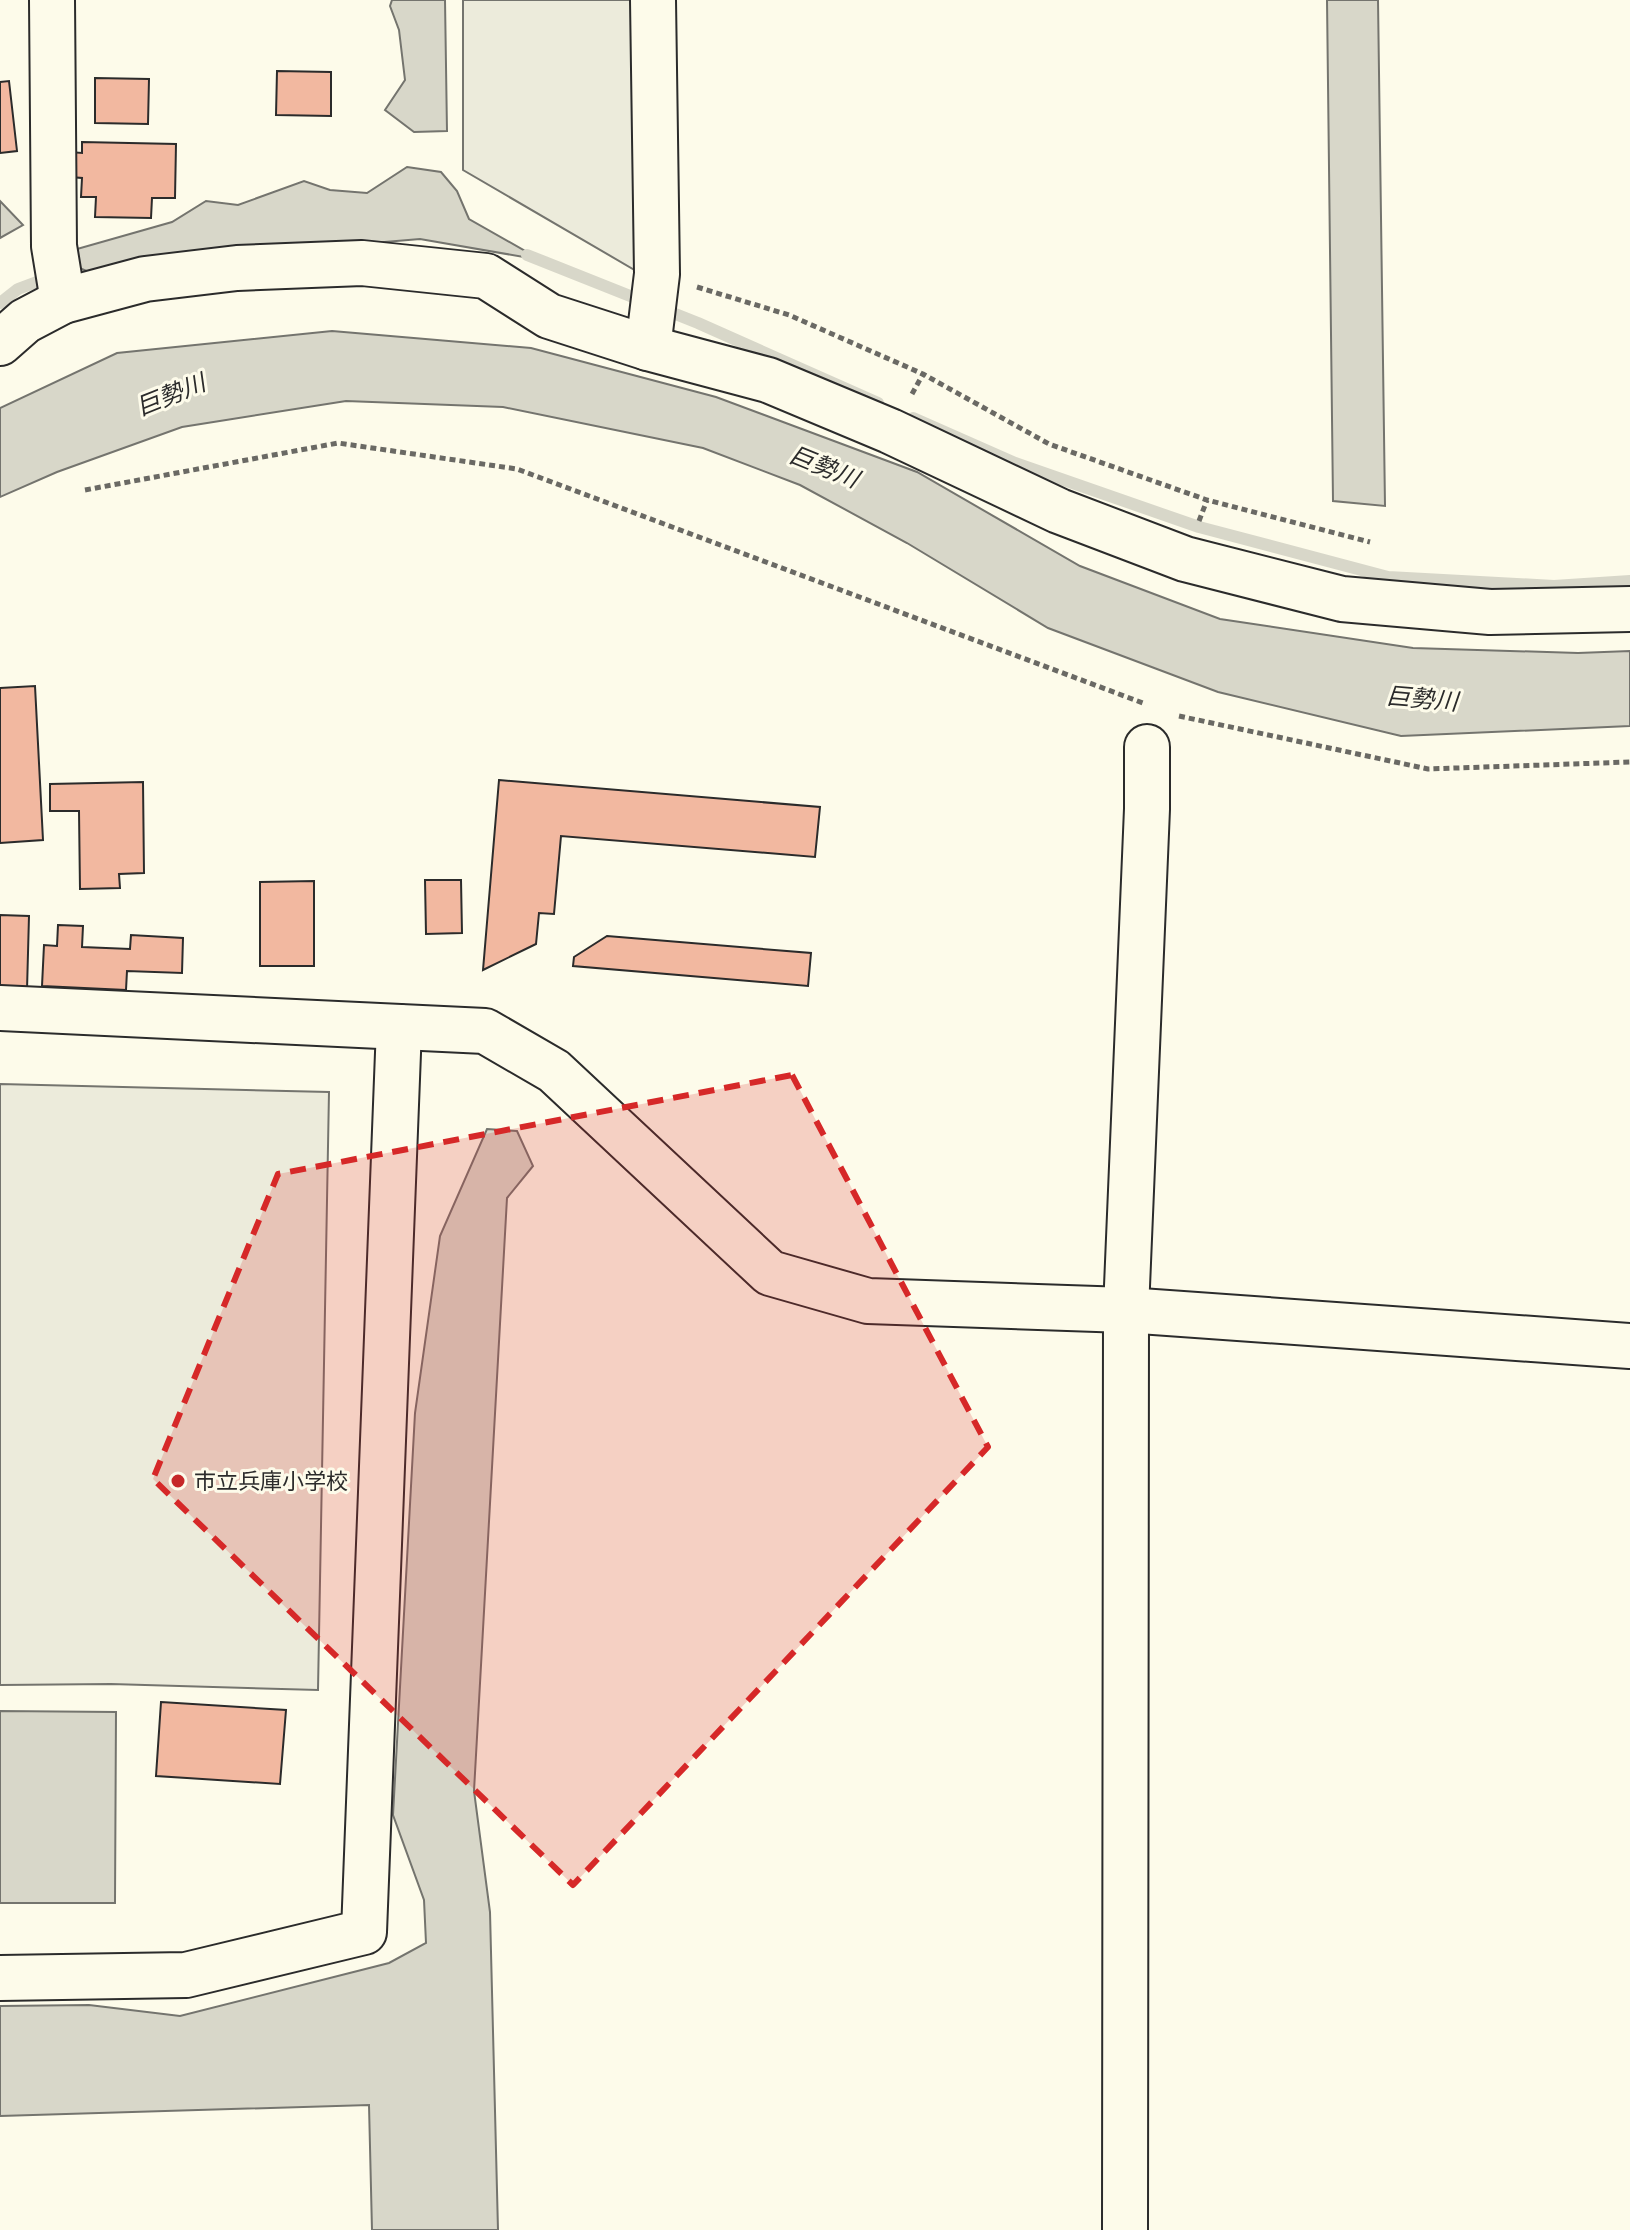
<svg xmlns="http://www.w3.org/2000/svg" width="1630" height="2230" viewBox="0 0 1630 2230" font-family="Montserrat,'Noto Sans JP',sans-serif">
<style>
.green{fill:#ecebdb;stroke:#74746e;stroke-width:2}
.water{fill:#d8d7c9;stroke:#74746e;stroke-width:2}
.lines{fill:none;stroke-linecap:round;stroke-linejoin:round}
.stream{stroke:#d8d7c9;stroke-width:12}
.building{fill:#f2b8a0;stroke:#2b2b2b;stroke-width:2}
.minor-casing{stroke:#2b2b2b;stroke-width:48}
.path{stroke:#6a6964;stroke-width:5;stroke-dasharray:6 4;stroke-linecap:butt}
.minor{stroke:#fdfbea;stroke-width:44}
.marked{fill:#d62828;fill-opacity:0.2;stroke:#d62828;stroke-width:6;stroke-dasharray:16 10;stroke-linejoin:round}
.poi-dot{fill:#c62828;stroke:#fdfbea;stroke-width:3}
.labels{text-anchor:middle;stroke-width:6;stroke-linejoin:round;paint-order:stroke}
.poi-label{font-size:22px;fill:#2b2b2b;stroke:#fdfbea;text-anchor:start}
.water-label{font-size:24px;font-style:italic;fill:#2b2b2b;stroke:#fdfbea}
</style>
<rect width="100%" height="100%" fill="#fdfbea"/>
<g class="green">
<polygon points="463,0 637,0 638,272 463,170"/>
<polygon points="0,1084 329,1092 318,1690 111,1684 0,1685"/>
</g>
<g class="water">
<polygon points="392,0 445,0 447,131 414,132 385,110 405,80 399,30 390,6"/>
<polygon points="1327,0 1378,0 1385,506 1333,501"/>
<polygon points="407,167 441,172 457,191 469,219 541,260 420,239 126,264 89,272 77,267 77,249 172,222 206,201 238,205 304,181 330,190 367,193"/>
<polygon points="0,201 23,225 0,238"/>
<polygon points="332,331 531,348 716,397 917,472 1080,566 1220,619 1413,648 1578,653 1630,651 1630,726 1401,736 1218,692 1048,628 907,543 800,485 703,448 503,407 346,401 182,427 57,472 0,497 0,408 117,353"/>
<polygon points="487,1129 517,1131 533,1166 507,1198 474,1791 490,1912 498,2230 372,2230 369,2105 0,2116 0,2006 89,2005 180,2016 389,1963 426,1943 424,1900 393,1815 415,1413 440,1236"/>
<polygon points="0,1711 116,1712 115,1903 0,1903"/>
</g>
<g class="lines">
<g class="stream">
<polyline points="527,255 698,323 878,403"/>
<polyline points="0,303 18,289 50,277"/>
<polyline points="913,418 1015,463 1199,527 1388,577 1554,586 1630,581"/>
</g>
</g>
<g class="building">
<polygon points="277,71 331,72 331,116 276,115"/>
<polygon points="95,78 149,79 148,124 95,123"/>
<polygon points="9,81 17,151 0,153 0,82"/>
<polygon points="82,142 176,144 175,198 152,198 151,218 95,217 96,197 81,197 82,178 70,177 70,152 82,153"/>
<polygon points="35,686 43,840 0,843 0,688"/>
<polygon points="499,780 820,807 815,857 561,836 554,914 539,913 536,944 483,970"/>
<polygon points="143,782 144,873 119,874 120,888 80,889 79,811 50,811 50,784"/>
<polygon points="425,880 461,880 462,933 426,934"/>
<polygon points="314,881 314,966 260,966 260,882"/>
<polygon points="0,915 29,916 27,990 0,989"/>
<polygon points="58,925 83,926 82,947 130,949 131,935 183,938 182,973 127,971 126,990 42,986 44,945 57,946"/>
<polygon points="607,936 811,953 808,986 573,966 574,957"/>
<polygon points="161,1702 286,1710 280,1784 156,1776"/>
</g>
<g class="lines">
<g class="minor-casing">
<g id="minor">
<polyline points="52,0 54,246 63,301"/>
<polyline points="0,343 25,321 63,301 145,279 237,268 362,263 486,276 549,316 648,348 768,380 890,431 1059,511 1185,559 1342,599 1490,612 1630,609"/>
<polyline points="648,348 657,274 653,0"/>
<polyline points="0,1008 485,1031 554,1071 770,1273 868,1301 1126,1310 1630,1346"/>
<polyline points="0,1978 186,1975 364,1932 399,1027"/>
<polyline points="1125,2230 1126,1310 1147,809 1147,747"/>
</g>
</g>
<g class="path">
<polyline points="697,287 789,315 923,374 1049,444 1207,500 1370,542"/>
<polyline points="912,394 923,374"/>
<polyline points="85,490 338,443 517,469 1143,703"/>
<polyline points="1199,521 1207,500"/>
<polyline points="1179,716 1428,769 1630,762"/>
</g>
<use href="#minor" class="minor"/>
</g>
<path class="marked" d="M792 1075 988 1447 573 1885 153 1479 278 1174Z"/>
<circle class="poi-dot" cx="178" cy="1481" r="8"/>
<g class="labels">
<g class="poi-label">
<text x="194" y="1489">市立兵庫小学校</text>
</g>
<g class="water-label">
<text transform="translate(171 395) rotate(-22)" y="8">巨勢川</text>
<text transform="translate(824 467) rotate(22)" y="8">巨勢川</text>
<text transform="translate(1422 699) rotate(5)" y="8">巨勢川</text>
</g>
</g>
</svg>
